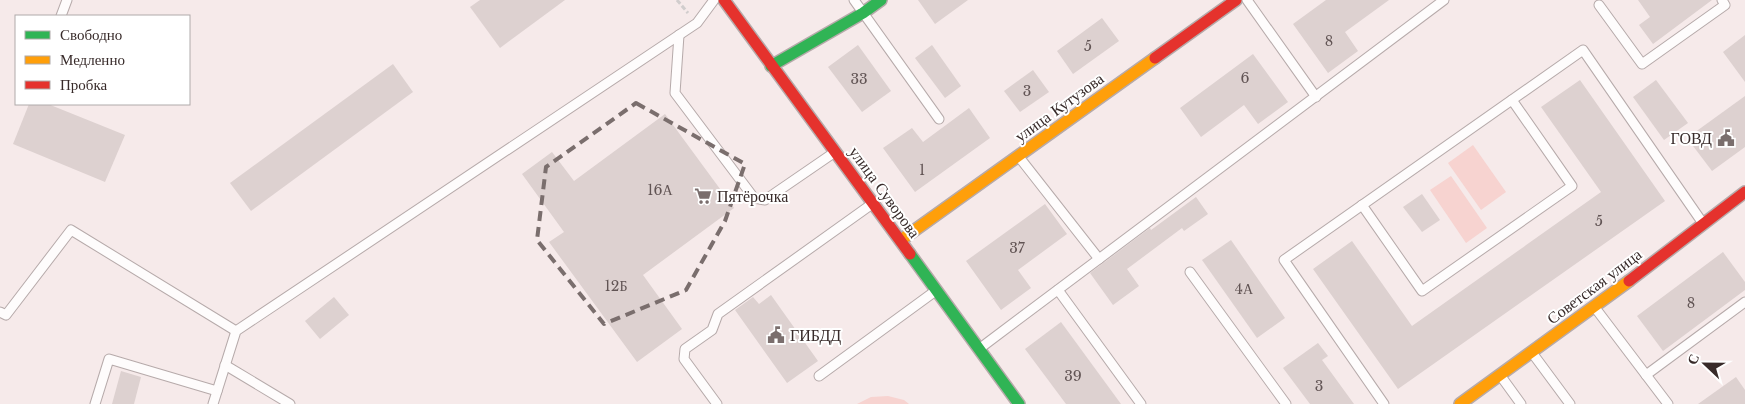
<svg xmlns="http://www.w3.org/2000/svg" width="1745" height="404" viewBox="0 0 1745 404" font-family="'Libre Baskerville',serif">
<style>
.green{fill:#f7d3d0}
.building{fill:#ddd1d0}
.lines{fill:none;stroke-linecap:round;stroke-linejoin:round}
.lane-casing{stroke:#b6aaaa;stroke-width:11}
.fast-casing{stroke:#b6aaaa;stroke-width:14}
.slow-casing{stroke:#b6aaaa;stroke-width:14}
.jam-casing{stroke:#b6aaaa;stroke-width:14}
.path{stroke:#d1cdcd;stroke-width:3;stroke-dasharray:5 2.5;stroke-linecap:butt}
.lane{stroke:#fefcfc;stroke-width:9}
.fast{stroke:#30b455;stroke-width:11}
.slow{stroke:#ff9f0a;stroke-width:11}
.jam{stroke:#e5322d;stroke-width:11}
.marked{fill:none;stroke:#7a6e6d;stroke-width:4;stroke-dasharray:10 6;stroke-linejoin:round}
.labels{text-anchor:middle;stroke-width:4;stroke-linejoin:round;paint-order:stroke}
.number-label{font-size:14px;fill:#615454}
.street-label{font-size:16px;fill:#382b2a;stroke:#fff}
.poi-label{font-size:16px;fill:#382b2a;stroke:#fff;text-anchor:start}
</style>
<rect width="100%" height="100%" fill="#f6eaea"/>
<g class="green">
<polygon points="1473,145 1506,192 1481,210 1448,163"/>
<polygon points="1451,176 1487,228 1466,243 1430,190"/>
<polygon points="888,396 904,400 909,404 857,404 871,397"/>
</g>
<g class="building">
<polygon points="480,0 565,0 500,48 470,7"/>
<polygon points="918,0 968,0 935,24"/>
<polygon points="1326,0 1389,0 1345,32 1358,51 1328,73 1293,24"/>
<polygon points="1638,0 1712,0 1653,44 1639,25 1650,17"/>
<polygon points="1102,18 1119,41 1073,74 1057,51"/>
<polygon points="1745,35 1745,82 1723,52"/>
<polygon points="858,45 891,91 862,112 828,67"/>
<polygon points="932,45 961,86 945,98 915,58"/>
<polygon points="1253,54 1288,102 1258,124 1244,105 1201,137 1180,108"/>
<polygon points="393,64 413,92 251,211 230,183"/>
<polygon points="1033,70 1049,92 1020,112 1004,91"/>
<polygon points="1580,80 1665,201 1398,389 1313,269 1352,241 1412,326 1601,192 1541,107"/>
<polygon points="1656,80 1688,123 1664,140 1633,97"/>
<polygon points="1745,96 1745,147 1712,171 1687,138"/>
<polygon points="29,104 48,104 125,135 105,182 13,144"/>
<polygon points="969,108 990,138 915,192 883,148 912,128 923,142"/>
<polygon points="665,114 734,208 643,275 682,329 637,362 549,242 564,232 522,174 552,152 574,181"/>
<polygon points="1422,194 1440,220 1422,232 1403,207"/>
<polygon points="1196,197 1208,214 1184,231 1182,228 1127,269 1139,286 1113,305 1090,273 1150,228 1151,230"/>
<polygon points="1045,204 1067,234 1018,270 1031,288 1001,310 966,261"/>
<polygon points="1231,240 1285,318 1257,338 1202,260"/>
<polygon points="1723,252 1745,282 1745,290 1663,351 1637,316"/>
<polygon points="771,295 818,361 787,383 735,310 753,297 759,304"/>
<polygon points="334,297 349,315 320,339 305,321"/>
<polygon points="1061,322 1121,404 1066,404 1025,349"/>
<polygon points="1318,343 1328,356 1322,360 1354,404 1310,404 1283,368"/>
<polygon points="121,371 141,377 134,404 112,404"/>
<polygon points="1736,377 1745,390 1745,404 1698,404"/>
</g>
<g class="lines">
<g class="lane-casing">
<g id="lane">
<polyline points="854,0 939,119"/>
<polyline points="1247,0 1316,97"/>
<polyline points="1599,5 1642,64 1725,5 1722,0"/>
<polyline points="61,16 67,0"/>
<polyline points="679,35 675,93 754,198 765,200 835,152"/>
<polyline points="1019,157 1099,259"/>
<polyline points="1362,205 1422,291 1572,186 1512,100"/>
<polyline points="1190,272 1286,404"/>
<polyline points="1058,290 1141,404"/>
<polyline points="1596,309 1668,404"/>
<polyline points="0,312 6,315 71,230 236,331"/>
<polyline points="979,349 1444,0"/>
<polyline points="1533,354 1570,404"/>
<polyline points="225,365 290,404"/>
<polyline points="1500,375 1521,404"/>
<polyline points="1646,375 1745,302"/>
<polyline points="819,376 934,292"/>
<polyline points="95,404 109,359 217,391"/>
<polyline points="213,404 236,331 697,23 714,0"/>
<polyline points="717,404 684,359 685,349 712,330 718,314 872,204"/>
<polyline points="1384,404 1284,260 1583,50 1702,222"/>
</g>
</g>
<g class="fast-casing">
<g id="fast">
<polyline points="771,66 863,13 881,0"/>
<polyline points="910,254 1019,404"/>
</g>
</g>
<g class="slow-casing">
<g id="slow">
<polyline points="901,240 1155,58"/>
<polyline points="1460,404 1629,281"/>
</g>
</g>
<g class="jam-casing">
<g id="jam">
<polyline points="724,0 910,254"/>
<polyline points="1155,58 1236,0"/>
<polyline points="1629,281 1745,192"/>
</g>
</g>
<polyline class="path" points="677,0 688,13"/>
<use href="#lane" class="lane"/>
<use href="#fast" class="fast"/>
<use href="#slow" class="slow"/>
<use href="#jam" class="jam"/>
</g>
<path class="marked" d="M636 103 745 164 725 221 686 290 604 324 537 240 546 167Z"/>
<defs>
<g id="civic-bare" transform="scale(1.35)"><path d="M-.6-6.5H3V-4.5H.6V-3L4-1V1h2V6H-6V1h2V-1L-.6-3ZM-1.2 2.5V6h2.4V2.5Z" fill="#7a6e6d" stroke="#fff" stroke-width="2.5" paint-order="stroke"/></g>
<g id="supermarket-bare" transform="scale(1.35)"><path d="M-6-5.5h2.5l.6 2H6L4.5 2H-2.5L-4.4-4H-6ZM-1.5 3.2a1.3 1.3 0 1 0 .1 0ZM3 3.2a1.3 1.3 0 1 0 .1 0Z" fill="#7a6e6d" stroke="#fff" stroke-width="2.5" paint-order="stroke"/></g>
</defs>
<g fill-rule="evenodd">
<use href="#civic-bare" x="1726" y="138"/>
<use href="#supermarket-bare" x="703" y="196"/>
<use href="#civic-bare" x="776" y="335"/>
</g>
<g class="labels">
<g class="number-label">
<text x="1329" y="46">8</text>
<text x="1088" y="51">5</text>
<text x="1245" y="83">6</text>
<text x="859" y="84">33</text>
<text x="1027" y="96">3</text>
<text x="922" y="175">1</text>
<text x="660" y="195">16А</text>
<text x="1599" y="226">5</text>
<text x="1017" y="253">37</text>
<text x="616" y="291">12Б</text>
<text x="1244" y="294">4А</text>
<text x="1691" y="308">8</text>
<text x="1073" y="381">39</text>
<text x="1319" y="391">3</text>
</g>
<g class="street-label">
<text transform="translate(1059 107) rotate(-36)" y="6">улица Кутузова</text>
<text transform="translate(885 192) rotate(54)" y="6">улица Суворова</text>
<text transform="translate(1594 286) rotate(-37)" y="6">Советская улица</text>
</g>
<g class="poi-label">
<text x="1712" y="144" text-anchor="end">ГОВД</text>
<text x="717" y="202">Пятёрочка</text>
<text x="790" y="341">ГИБДД</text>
</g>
</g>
<rect x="15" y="15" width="175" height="90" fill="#ffffff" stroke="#afaaaa"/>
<rect x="25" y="31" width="25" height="8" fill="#30b455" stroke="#afaaaa"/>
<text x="60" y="40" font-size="15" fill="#382b2a">Свободно</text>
<rect x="25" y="56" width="25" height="8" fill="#ff9f0a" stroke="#afaaaa"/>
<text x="60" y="65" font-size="15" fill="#382b2a">Медленно</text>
<rect x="25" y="81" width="25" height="8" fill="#e5322d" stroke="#afaaaa"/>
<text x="60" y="90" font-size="15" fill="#382b2a">Пробка</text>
<g transform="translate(1705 364) rotate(292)" stroke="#ffffff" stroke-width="4" paint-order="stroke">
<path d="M0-4L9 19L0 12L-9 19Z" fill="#382b2a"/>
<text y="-8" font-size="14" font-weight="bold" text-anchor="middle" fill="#382b2a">С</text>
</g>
</svg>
